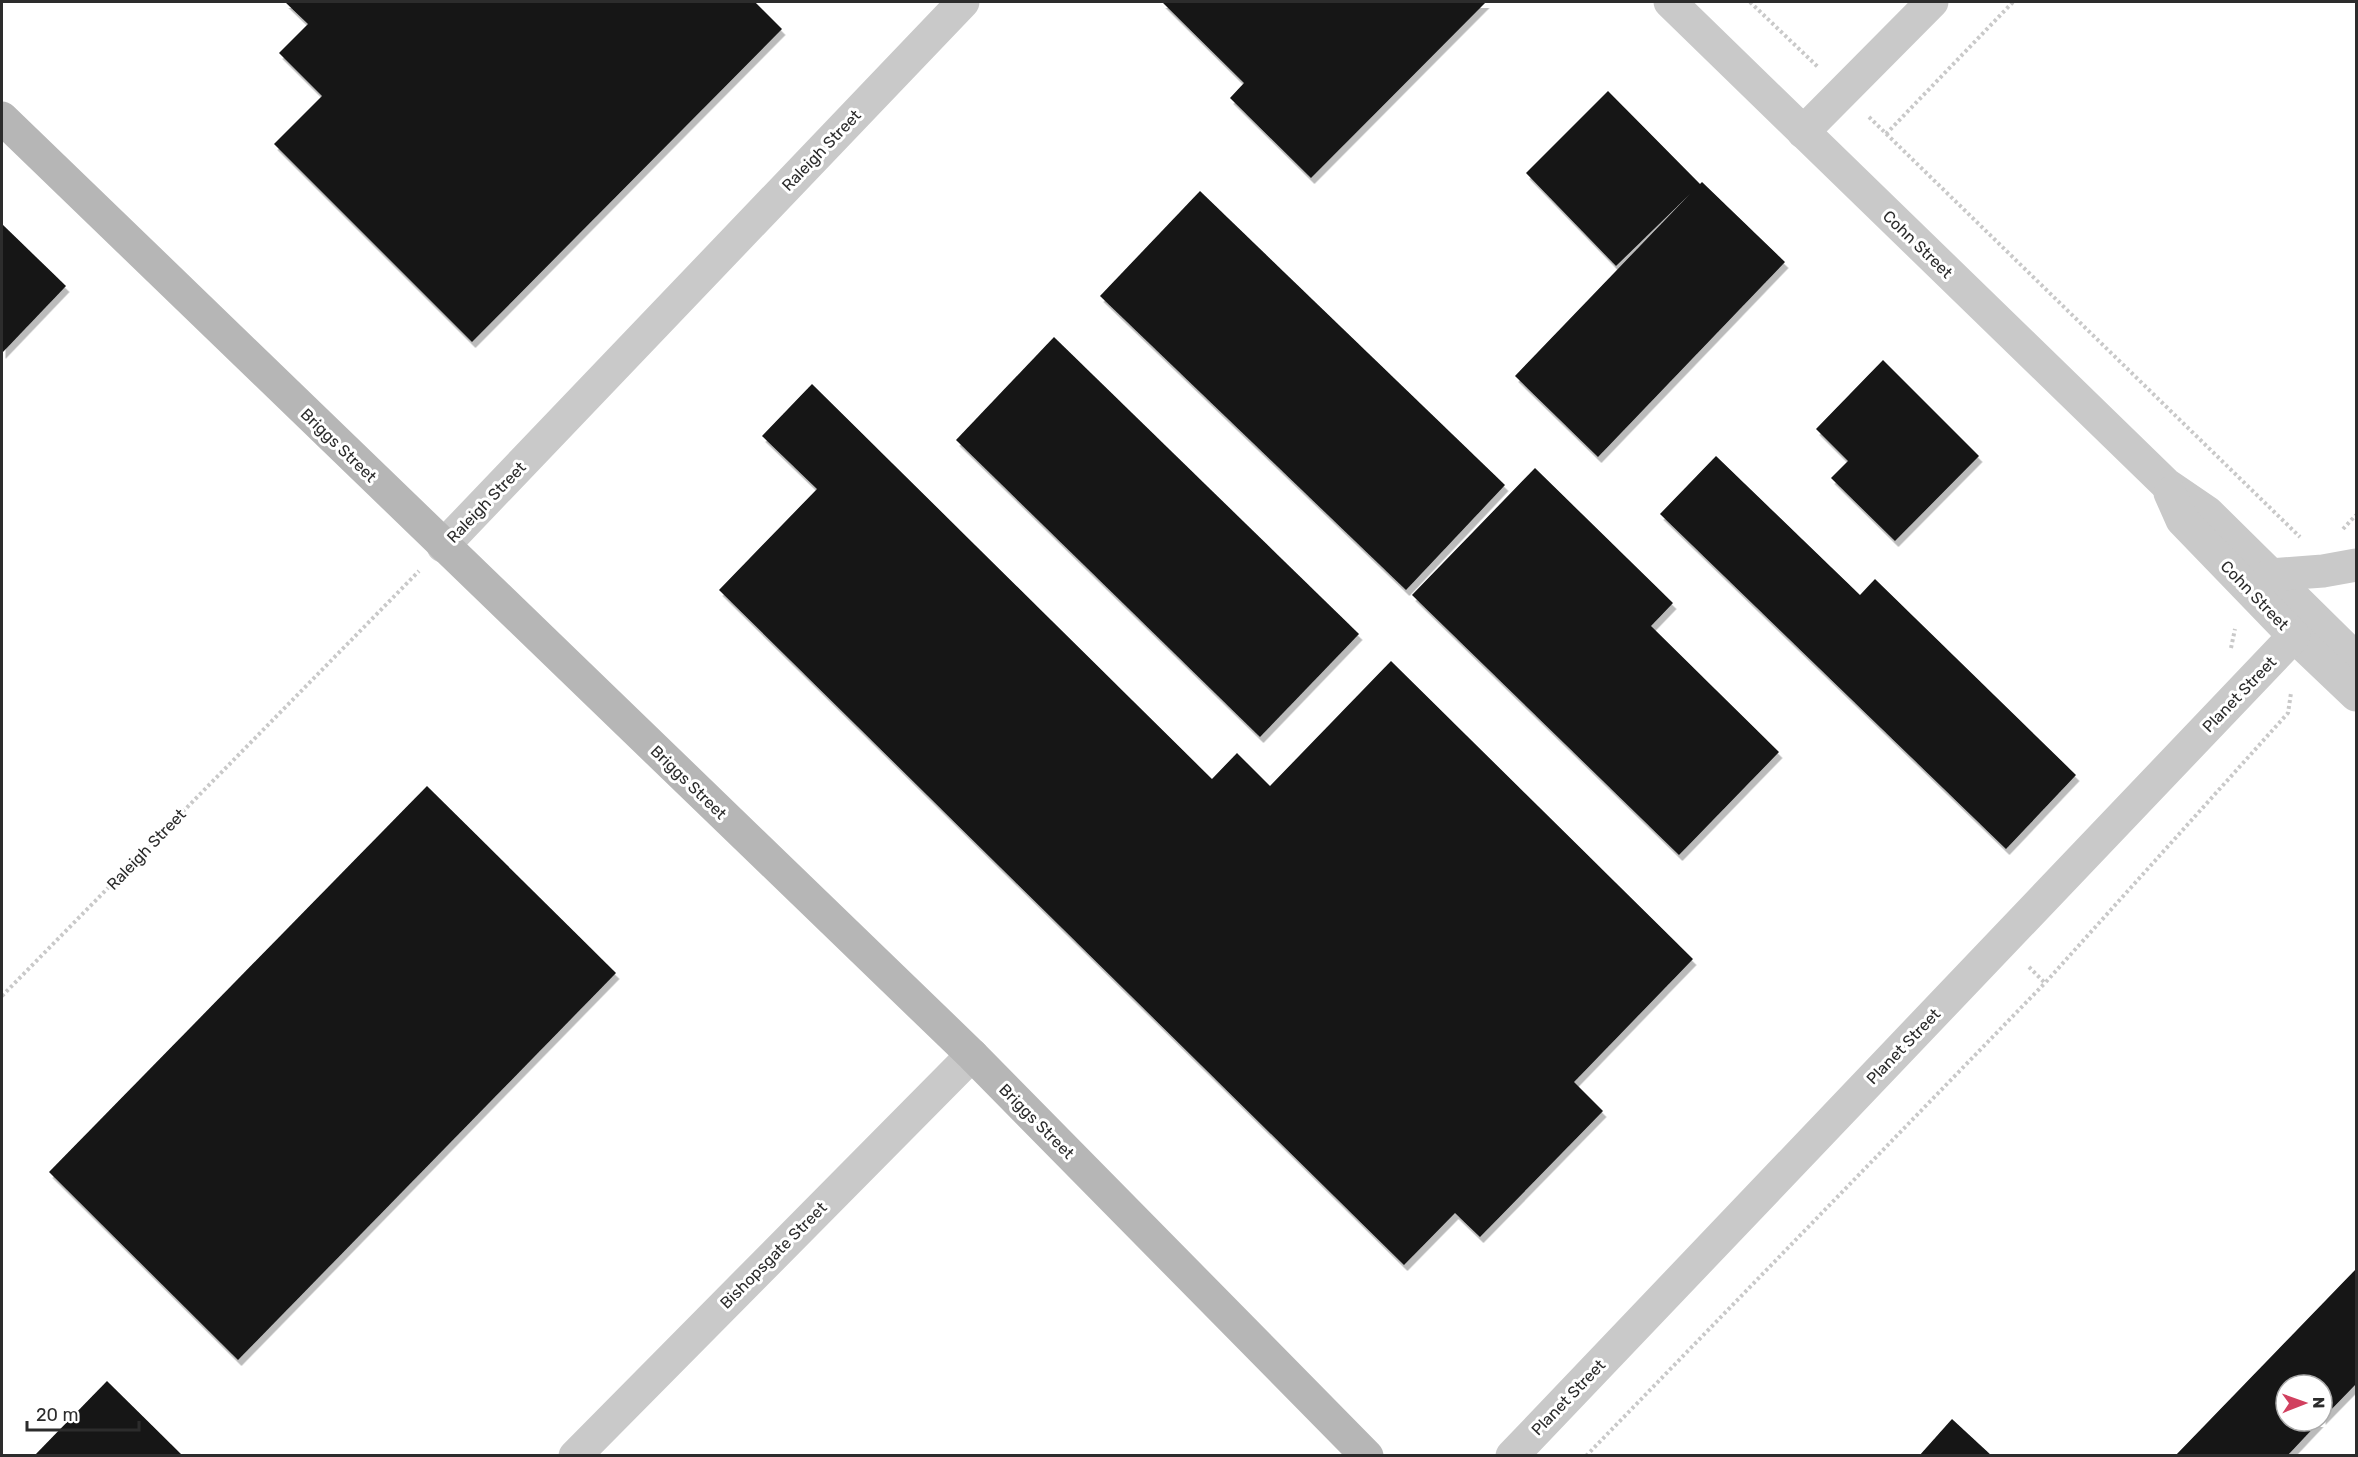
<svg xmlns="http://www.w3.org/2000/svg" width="2358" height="1457" viewBox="0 0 2358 1457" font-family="Rubik,sans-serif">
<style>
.building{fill:#131313;filter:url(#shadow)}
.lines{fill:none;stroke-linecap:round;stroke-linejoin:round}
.path{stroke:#c9c9c9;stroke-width:4;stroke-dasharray:3 3;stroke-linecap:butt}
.street{stroke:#c9c9c9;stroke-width:33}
.secondary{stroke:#b6b6b6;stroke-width:33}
.labels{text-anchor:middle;stroke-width:6;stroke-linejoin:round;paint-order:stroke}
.street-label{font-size:16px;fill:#2c2c2c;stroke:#fff}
</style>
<defs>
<filter id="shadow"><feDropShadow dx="3.5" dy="6" stdDeviation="0" flood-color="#0004"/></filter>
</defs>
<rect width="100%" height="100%" fill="#fff"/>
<g class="building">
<polygon points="285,2 755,2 782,29 472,342 274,144 322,96 279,53 308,24"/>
<polygon points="1162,2 1486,2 1311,178 1230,98 1244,83"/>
<polygon points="1608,91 1700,184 1702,182 1785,262 1598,457 1515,376 1690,194 1616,266 1526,173"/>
<polygon points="1200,191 1505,485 1406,590 1100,296"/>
<polygon points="2,224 66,286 2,353"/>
<polygon points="1054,337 1359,634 1260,737 956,440"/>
<polygon points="1883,360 1979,456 1895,541 1831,478 1848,461 1816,429"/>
<polygon points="812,384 1212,779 1237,753 1270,786 1391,661 1693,959 1574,1082 1603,1111 1480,1237 1455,1213 1404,1265 719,590 817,489 762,436"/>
<polygon points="1716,456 1860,595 1875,579 2076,775 2006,849 1660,514"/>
<polygon points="1535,468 1673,603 1651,626 1779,752 1679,855 1412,595"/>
<polygon points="427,786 616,973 238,1360 49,1172"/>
<polygon points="2356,1269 2356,1384 2322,1419 2322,1385 2286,1385 2286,1421 2320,1421 2287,1456 2175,1456"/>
<polygon points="107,1381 183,1456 34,1456"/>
<polygon points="1952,1419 1992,1456 1919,1456"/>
</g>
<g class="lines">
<g class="path">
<polyline points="1750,2 1819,68"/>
<polyline points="1869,117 2300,537"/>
<polyline points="1886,134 2013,2"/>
<polyline points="2343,529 2356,515"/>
<polyline points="2231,648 2235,629"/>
<polyline points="2029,967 2045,983 2288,713 2291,693"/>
<polyline points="2,996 419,571"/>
<polyline points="1586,1456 2045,983"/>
</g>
<g class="street">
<polyline points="1670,2 2167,485 2208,513 2356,659"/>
<polyline points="1803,132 1932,2"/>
<polyline points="2170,493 2182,520 2294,636 2356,695"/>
<polyline points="443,546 963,2"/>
<polyline points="2270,575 2323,571 2356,565"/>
<polyline points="575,1456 972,1055"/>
<polyline points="1512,1456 2294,636"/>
</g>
<polyline class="secondary" points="2,118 972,1055 1367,1456"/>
</g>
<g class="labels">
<g class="street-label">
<text transform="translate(821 150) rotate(-46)" y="6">Raleigh Street</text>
<text transform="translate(1918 244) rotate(44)" y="6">Cohn Street</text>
<text transform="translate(339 445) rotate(44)" y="6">Briggs Street</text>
<text transform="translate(486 502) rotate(-46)" y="6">Raleigh Street</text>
<text transform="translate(2255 595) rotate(46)" y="6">Cohn Street</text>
<text transform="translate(2239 694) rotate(-46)" y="6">Planet Street</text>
<text transform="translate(689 782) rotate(44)" y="6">Briggs Street</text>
<text transform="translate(146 849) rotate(-46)" y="6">Raleigh Street</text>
<text transform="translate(1903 1046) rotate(-46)" y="6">Planet Street</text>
<text transform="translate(1037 1121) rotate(45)" y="6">Briggs Street</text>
<text transform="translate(773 1255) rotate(-45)" y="6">Bishopsgate Street</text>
<text transform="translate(1568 1397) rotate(-46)" y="6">Planet Street</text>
</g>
</g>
<rect width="2358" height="1457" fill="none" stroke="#2c2c2c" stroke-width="6"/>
<g transform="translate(2304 1403) rotate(89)"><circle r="28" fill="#ffffff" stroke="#ababab" stroke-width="1.5"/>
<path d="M0-4.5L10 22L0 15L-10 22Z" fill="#d1405f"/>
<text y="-9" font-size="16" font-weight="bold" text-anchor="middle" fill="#2c2c2c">N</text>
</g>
<path d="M27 1421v9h112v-9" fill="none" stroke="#2c2c2c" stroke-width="3"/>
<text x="36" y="1421" font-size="18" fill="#2c2c2c" stroke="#ffffff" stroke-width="4.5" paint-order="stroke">20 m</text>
</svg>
